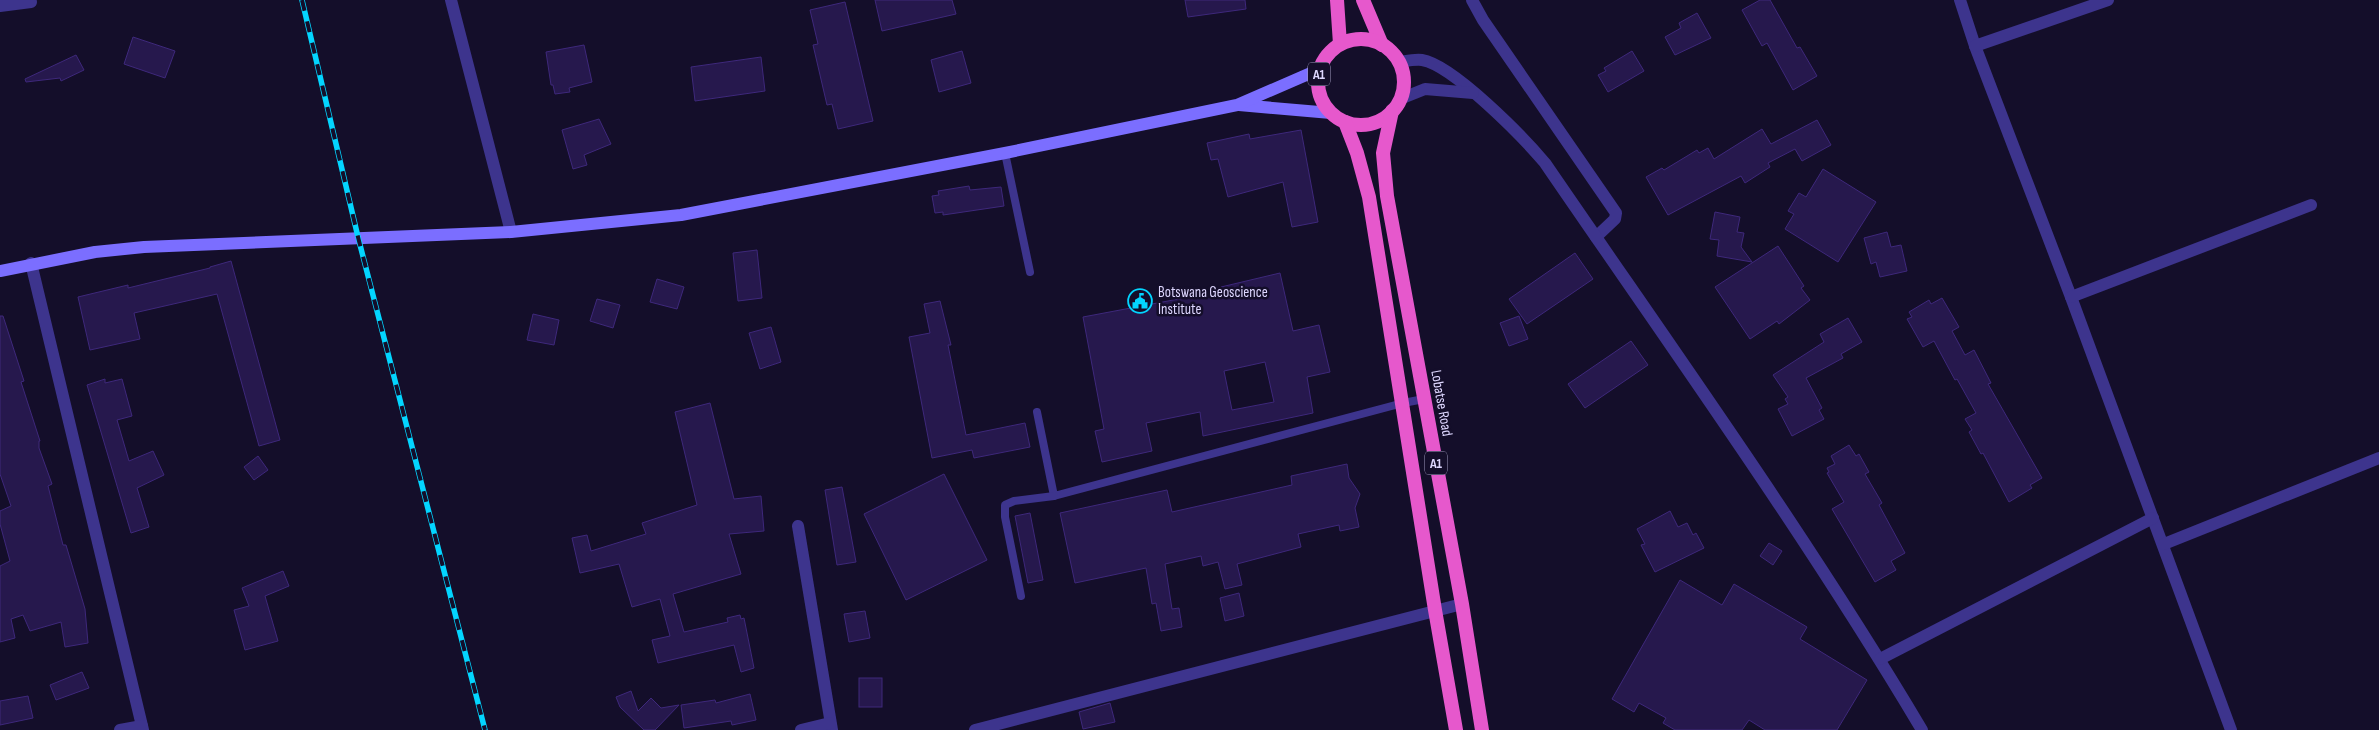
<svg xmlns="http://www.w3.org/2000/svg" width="2379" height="730" viewBox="0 0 2379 730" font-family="'Sofia Sans Condensed',sans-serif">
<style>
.building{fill:#26184d;stroke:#3e287b;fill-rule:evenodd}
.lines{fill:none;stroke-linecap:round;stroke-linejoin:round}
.service{stroke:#3d348d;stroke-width:8}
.minor{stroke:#3d348d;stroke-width:12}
.secondary{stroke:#7b6eff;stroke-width:12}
.trunk{stroke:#e658cc;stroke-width:14}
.rail-casing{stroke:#03d5ff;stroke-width:5.5}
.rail{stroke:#140e2a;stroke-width:4;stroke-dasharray:11;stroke-linecap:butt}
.labels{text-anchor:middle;stroke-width:5;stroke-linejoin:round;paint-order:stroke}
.shield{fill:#140e2a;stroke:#a19bbf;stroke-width:1}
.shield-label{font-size:14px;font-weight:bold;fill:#ded7ff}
.poi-label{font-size:15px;fill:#ded7ff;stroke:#140e2a;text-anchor:start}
.street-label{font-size:15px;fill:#ded7ff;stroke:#140e2a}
</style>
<rect width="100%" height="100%" fill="#140e2a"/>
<g class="building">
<polygon points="875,0 952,0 956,14 882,31"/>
<polygon points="1185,0 1245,0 1246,9 1188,17"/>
<polygon points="1760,0 1770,0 1797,48 1800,47 1817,76 1793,90 1767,43 1762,46 1742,10"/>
<polygon points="845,2 873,121 838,129 832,104 827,105 813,45 818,44 810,10"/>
<polygon points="1697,13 1711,38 1675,55 1665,37 1681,28 1679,23"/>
<polygon points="133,37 175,51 165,78 124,64"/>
<polygon points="584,45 592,82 569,88 570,92 555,94 553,85 551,85 546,52"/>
<polygon points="962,51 971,83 939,92 931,60"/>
<polygon points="1632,51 1644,71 1608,92 1598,75 1606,71 1604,68"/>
<polygon points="76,55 84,70 61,81 60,78 26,82 25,79"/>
<polygon points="761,57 765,91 695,101 691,67"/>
<polygon points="599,119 611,144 584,155 587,165 573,169 562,130"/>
<polygon points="1817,120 1831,145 1802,161 1795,149 1768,163 1770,167 1745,183 1741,176 1668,215 1646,177 1662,168 1664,170 1697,150 1699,153 1708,148 1714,159 1762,129 1771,144"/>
<polygon points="1301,130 1318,222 1292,227 1283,182 1228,197 1218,159 1211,160 1207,143 1249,134 1250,139"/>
<polygon points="1823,169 1876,202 1838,262 1785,229 1794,214 1788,211 1799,193 1806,197"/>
<polygon points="969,186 970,190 1001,187 1004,206 943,215 943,212 935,213 932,196 939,195 938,191"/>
<polygon points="1715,212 1740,217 1737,232 1744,233 1741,247 1752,262 1717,256 1719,240 1710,239"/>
<polygon points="1887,232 1891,247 1901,245 1907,271 1880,277 1876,262 1871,264 1864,238"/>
<polygon points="1778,246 1804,286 1801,288 1810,300 1779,324 1777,321 1750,339 1715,287"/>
<polygon points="757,250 762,298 738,301 733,253"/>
<polygon points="1575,253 1593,279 1527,324 1509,299"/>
<polygon points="231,261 280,440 259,446 217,294 134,313 140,339 90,350 78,297 128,285 128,288 210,268 210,267"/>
<path d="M1280 273 1293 331 1319 325 1330 372 1307 377 1313 413 1203 436 1200 412 1146 423 1152 451 1102 462 1095 431 1104 429 1083 317 1221 291V287ZM1265 362 1274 402 1232 410 1224 371Z"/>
<polygon points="657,279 684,287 677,309 650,302"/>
<polygon points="1942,298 1959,327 1952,331 1965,355 1974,350 1991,383 1988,384 2042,478 2030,485 2032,488 2009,502 1983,453 1981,454 1969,432 1972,430 1965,419 1976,413 1957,379 1955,380 1934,341 1923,347 1907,319 1912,317 1909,312 1929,300 1931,304"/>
<polygon points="597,299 620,305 613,328 590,321"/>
<polygon points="940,301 951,345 948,345 966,435 1025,423 1030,447 974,458 972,450 932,458 909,337 930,333 924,304"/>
<polygon points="533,314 559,320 554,345 527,340"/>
<polygon points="0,316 3,316 24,381 21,382 40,441 39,441 39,448 52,484 48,486 63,545 66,545 85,609 88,643 65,647 61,622 30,631 23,615 11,619 15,638 0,642 0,566 10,561 0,524 0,511 11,506 0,474"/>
<polygon points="1519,316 1528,339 1509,346 1500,323"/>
<polygon points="1848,318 1862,342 1841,354 1843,358 1806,378 1822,408 1819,410 1824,419 1792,436 1778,409 1788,404 1785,399 1788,397 1773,375 1824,342 1820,334"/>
<polygon points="771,327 781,362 760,369 749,333"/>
<polygon points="1631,341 1648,365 1585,408 1568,384"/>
<polygon points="105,379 105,383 122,379 132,416 117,420 129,461 153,451 164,475 137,488 149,527 131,533 87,385"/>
<polygon points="710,403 734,499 761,496 764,531 729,534 741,574 673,594 684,632 728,622 727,618 740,615 741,619 744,618 754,668 741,672 734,645 658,663 652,640 670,636 660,599 632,607 619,564 580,573 572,538 587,535 591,551 646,534 642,523 697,505 675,412"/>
<polygon points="1849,445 1856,456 1859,454 1869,472 1865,474 1882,503 1879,505 1905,553 1891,561 1896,570 1875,582 1832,509 1844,502 1827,473 1829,472 1827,468 1835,464 1831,456"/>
<polygon points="258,456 268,470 254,480 244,467"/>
<polygon points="1347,464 1349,478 1360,494 1355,508 1359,527 1340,531 1339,525 1298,534 1301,547 1237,564 1242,585 1225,589 1218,562 1203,566 1201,556 1165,564 1172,609 1179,608 1182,627 1161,631 1156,603 1152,604 1146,568 1075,583 1060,513 1167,490 1172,512 1292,485 1291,476"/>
<polygon points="944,474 987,560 906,600 864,514"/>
<polygon points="842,487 856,562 837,565 825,490"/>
<polygon points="1670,511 1678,527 1687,523 1693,535 1696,533 1704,548 1655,572 1641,545 1645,544 1637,529"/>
<polygon points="1030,513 1043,580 1028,583 1015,516"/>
<polygon points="1769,543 1782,551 1773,565 1760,556"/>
<polygon points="283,571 289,586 265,596 278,641 245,650 234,610 249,606 242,588"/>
<polygon points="1680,580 1722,605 1734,584 1807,627 1800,639 1867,680 1837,730 1765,730 1749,720 1742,730 1675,730 1663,723 1666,718 1639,703 1634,712 1612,699"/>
<polygon points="1239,593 1244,616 1225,621 1220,598"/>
<polygon points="865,611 870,638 849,642 844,614"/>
<polygon points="82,672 89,688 56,700 50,685"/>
<rect x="859" y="678" width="23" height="29"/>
<polygon points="631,691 638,711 651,698 661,708 679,705 655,730 644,730 620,707 616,697"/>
<polygon points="750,694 756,720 732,725 731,721 684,728 681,705 715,700 716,703"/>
<polygon points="28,696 33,718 0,725 0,701"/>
<polygon points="1110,703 1115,722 1083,729 1079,712"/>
</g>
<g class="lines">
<g class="service">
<polyline points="1005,153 1030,272"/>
<polyline points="1037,412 1054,496 1403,403 1424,399"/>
<polyline points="1021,596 1005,517 1005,505 1014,501 1054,496"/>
</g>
<g class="minor">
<polyline points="451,0 511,232"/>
<polyline points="1472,0 1483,20 1616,213 1615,219 1596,237"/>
<polyline points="1960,0 1975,46 2071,297 2231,730"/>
<polyline points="0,6 31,2"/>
<polyline points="1975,46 2108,0"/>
<path d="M1399 62C1406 61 1415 59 1422 60 1453 65 1524 138 1545 163 1673 350 1806 535 1922 730"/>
<polyline points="1400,99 1425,89 1473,93"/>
<polyline points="31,263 143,730"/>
<polyline points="2071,297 2311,205"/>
<polyline points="798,526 832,730"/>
<polyline points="2164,544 2379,458"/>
<polyline points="1880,659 2153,518"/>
<polyline points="120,730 142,726"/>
<polyline points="801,730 830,723"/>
<polyline points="975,730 1462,604"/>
</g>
<g class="secondary">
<polyline points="1239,105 1331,113"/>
<polyline points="0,271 95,252 144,247 511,232 681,215 1005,153 1237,105 1320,69"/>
</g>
<g class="trunk">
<polyline points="1337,0 1340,44"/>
<polyline points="1363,0 1382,45"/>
<circle cx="1361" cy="82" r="43"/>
<polyline points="1392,111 1383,153 1387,196 1462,604 1482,730"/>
<polyline points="1345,122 1357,153 1369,197 1435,610 1456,730"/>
</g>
<g class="rail-casing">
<polyline id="rail" points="302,0 358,237 485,730"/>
</g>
<use href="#rail" class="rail"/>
</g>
<defs>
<g id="civic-ring" transform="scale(1.25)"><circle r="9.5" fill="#140e2a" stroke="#03d5ff" stroke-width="1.5"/><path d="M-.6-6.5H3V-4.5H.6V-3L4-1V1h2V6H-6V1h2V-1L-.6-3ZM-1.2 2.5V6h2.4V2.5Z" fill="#03d5ff"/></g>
</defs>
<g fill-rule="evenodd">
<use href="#civic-ring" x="1140" y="301"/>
</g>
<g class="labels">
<g class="shield">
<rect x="1308" y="62.5" width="22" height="23" rx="4"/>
<rect x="1425" y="451.5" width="22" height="23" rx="4"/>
</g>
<g class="shield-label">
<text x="1319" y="79">A1</text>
<text x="1436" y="468">A1</text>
</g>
<g class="poi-label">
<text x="1158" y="297">Botswana Geoscience<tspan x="1158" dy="17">Institute</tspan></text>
</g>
<g class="street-label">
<text transform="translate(1442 403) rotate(80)" y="5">Lobatse Road</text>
</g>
</g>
</svg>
